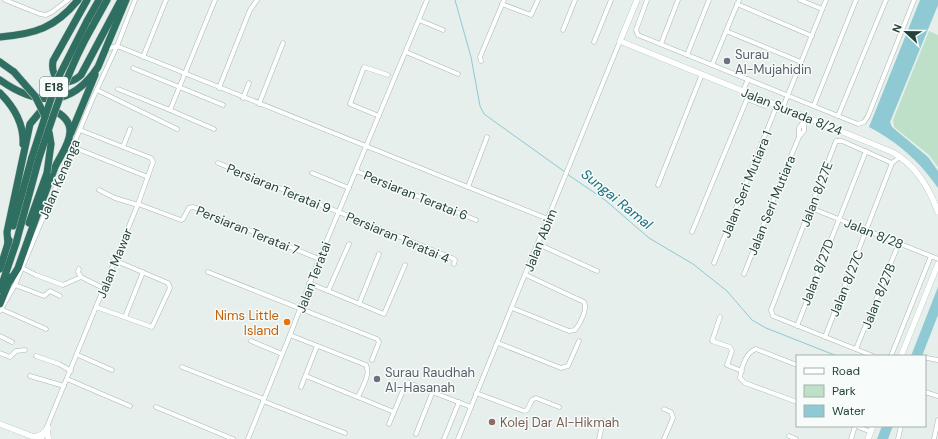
<svg xmlns="http://www.w3.org/2000/svg" width="938" height="439" viewBox="0 0 938 439" font-family="'DM Sans',sans-serif">
<style>
.green{fill:#bfe0c8}
.water{fill:#8ec9d4}
.lines{fill:none;stroke-linecap:round;stroke-linejoin:round}
.stream{stroke:#8ec9d4;stroke-width:1}
.street-casing{stroke:#a8b8b2;stroke-width:5}
.secondary-casing{stroke:#a4bbb3;stroke-width:6}
.highway-casing{stroke:#c2cac8;stroke-width:8}
.street{stroke:#fff;stroke-width:4}
.secondary{stroke:#fff;stroke-width:5.5}
.highway{stroke:#2f6f62;stroke-width:7}
.highway-bridge-casing{stroke:#c2cac8;stroke-width:8;stroke-linecap:butt}
.highway-bridge{stroke:#2f6f62;stroke-width:7}
.worship-dot{fill:#6b7280;stroke:#f7fbf9;stroke-width:1.5}
.food-dot{fill:#e8710a;stroke:#f7fbf9;stroke-width:1.5}
.education-dot{fill:#8d6e63;stroke:#f7fbf9;stroke-width:1.5}
.labels{text-anchor:middle;stroke-width:3;stroke-linejoin:round;paint-order:stroke}
.shield{fill:#f7fbf9;stroke:#637a73;stroke-width:1}
.shield-label{font-size:12px;font-weight:bold;fill:#24423a}
.worship-label{font-size:13px;fill:#5b616d;stroke:#f7fbf9;text-anchor:start}
.street-label{font-size:13px;fill:#24423a;stroke:#f7fbf9}
.food-label{font-size:13px;fill:#c56008;stroke:#f7fbf9;text-anchor:end}
.education-label{font-size:13px;fill:#785e54;stroke:#f7fbf9;text-anchor:start}
.water-label{font-size:14px;font-style:italic;fill:#1c6f80;stroke:#f7fbf9}
</style>
<rect width="100%" height="100%" fill="#e6efeb"/>
<polygon class="green" points="929,31 938,35 938,167 929,155 894,127 893,120"/>
<g class="water">
<path d="M920 0H938V5L890 122 892 127 928 157 938 171V188C919 161 899 143 869 127Z"/>
<polygon points="938,287 938,315 922,356 911,356"/>
<polygon points="882,426 893,426 888,439 877,439"/>
</g>
<g class="lines">
<g class="stream">
<polyline points="455,0 471,57 480,106 484,114 565,172"/>
<polyline points="567,174 605,200 649,238 693,264 727,291 752,320 766,328 837,356"/>
</g>
<g class="street-casing">
<g id="street">
<polyline points="5,0 40,14 46,15 52,12 68,0"/>
<polyline points="647,0 636,30 638,35 858,124 864,122 868,116 914,0"/>
<polyline points="800,0 822,9"/>
<polyline points="502,4 531,15 538,0"/>
<polyline points="737,4 812,36"/>
<polyline points="419,20 443,30"/>
<polyline points="563,30 575,0"/>
<polyline points="726,31 801,62"/>
<polyline points="594,42 611,0"/>
<polyline points="661,44 678,0"/>
<polyline points="106,49 117,46 468,187 487,137"/>
<polyline points="406,52 458,74"/>
<polyline points="687,55 709,0"/>
<polyline points="143,57 166,0"/>
<polyline points="481,61 480,57 504,0"/>
<polyline points="712,65 739,0"/>
<polyline points="133,68 223,105"/>
<polyline points="219,88 250,10 257,0"/>
<polyline points="118,89 170,110 215,0"/>
<polyline points="97,90 177,129"/>
<polyline points="743,91 748,79"/>
<polyline points="243,98 249,83"/>
<polyline points="259,104 283,43"/>
<polyline points="814,105 856,0"/>
<polyline points="783,107 826,0"/>
<polyline points="170,110 214,129"/>
<polyline points="379,116 350,104 364,67 388,75"/>
<polyline points="838,116 886,0"/>
<polyline points="799,137 799,128 804,121"/>
<polyline points="73,147 148,177"/>
<polyline points="123,147 130,129"/>
<polyline points="218,163 452,258 455,260 454,264"/>
<polyline points="356,171 476,220"/>
<polyline points="312,173 349,188"/>
<polyline points="658,185 702,74"/>
<polyline points="468,187 548,219"/>
<polyline points="99,190 115,198 138,205"/>
<polyline points="138,204 181,220 183,219 189,208 193,207 319,259"/>
<polyline points="811,208 938,259"/>
<polyline points="692,232 747,99 765,106 767,100"/>
<polyline points="538,244 597,271"/>
<polyline points="714,263 777,105"/>
<polyline points="22,268 36,275 63,285 81,277"/>
<polyline points="79,269 78,272 81,277 103,288"/>
<polyline points="208,272 377,339 379,342 372,360"/>
<polyline points="744,274 788,163 799,137 804,131 804,122"/>
<polyline points="309,283 384,314 405,265"/>
<polyline points="15,285 44,296 50,291 60,296"/>
<polyline points="328,291 349,244"/>
<polyline points="359,304 379,254"/>
<polyline points="96,307 152,327 170,288 168,283 114,260"/>
<path d="M512 308 569 331 575 330C580 324 588 309 584 302L526 275"/>
<polyline points="1,309 46,329"/>
<polyline points="0,311 15,285 93,98 117,46 135,0"/>
<polyline points="125,317 143,272"/>
<polyline points="720,317 712,341 730,347 732,351 727,365 742,371"/>
<polyline points="797,326 866,151"/>
<path d="M290 335 366 365C371 374 362 388 358 397"/>
<polyline points="0,336 12,342"/>
<polyline points="825,337 892,163"/>
<polyline points="251,341 282,354"/>
<polyline points="498,343 561,368 568,366 579,341"/>
<polyline points="856,349 899,243"/>
<polyline points="0,353 10,357 16,351 25,350"/>
<polyline points="78,355 112,370"/>
<polyline points="36,356 59,364 71,371"/>
<polyline points="873,356 773,316 771,310 836,141 842,141 892,163 900,157"/>
<polyline points="891,356 931,256"/>
<polyline points="927,358 938,360"/>
<path d="M797 365 756 349C746 352 741 368 740 378L745 383 797 402"/>
<polyline points="182,367 264,399"/>
<polyline points="30,376 64,386"/>
<polyline points="306,376 394,412"/>
<polyline points="67,379 130,406"/>
<polyline points="301,387 317,346"/>
<polyline points="925,392 938,396"/>
<polyline points="476,393 524,411 527,410 532,400 536,398 559,407"/>
<polyline points="263,401 345,433"/>
<polyline points="156,407 233,439"/>
<polyline points="389,424 404,388 406,384 409,383 471,407"/>
<polyline points="856,426 871,432"/>
<polyline points="416,434 433,391"/>
<polyline points="789,436 796,439"/>
<polyline points="42,439 138,204 153,162 151,158 80,130"/>
<polyline points="248,439 290,335 319,259 427,0"/>
<polyline points="444,439 459,402"/>
<polyline points="458,439 620,41"/>
<polyline points="599,439 603,421"/>
<polyline points="664,439 673,418 671,412 664,409"/>
<polyline points="851,439 855,426"/>
<polyline points="898,439 901,426"/>
<polyline points="934,439 938,420"/>
</g>
</g>
<g class="secondary-casing">
<g id="secondary">
<path d="M637 0 620 41 892 152C916 165 929 187 938 212"/>
<polyline points="901,356 938,264"/>
<polyline points="0,424 39,439"/>
<polyline points="48,428 47,435 49,439"/>
<polyline points="34,437 42,434 48,428"/>
<polyline points="868,439 873,426"/>
</g>
</g>
<g class="highway-casing">
<g id="highway">
<path d="M87 0 53 61C50 80 66 89 81 75L121 0"/>
<polyline points="87,21 99,0"/>
<polyline points="92,27 107,0"/>
<path d="M0 37C35 34 55 28 78 0"/>
<polyline points="0,62 14,72"/>
<path d="M0 80C37 106 71 108 98 67L126 0"/>
<path d="M0 93C14 107 24 123 23 144"/>
<polyline points="71,133 95,75"/>
<polyline points="29,223 47,173"/>
<polyline points="13,226 32,157"/>
<path d="M8 244 7 232 30 124 40 112 51 109C60 113 70 119 70 131 70 144 60 156 55 167 42 201 30 234 18 268L10 281"/>
<polyline points="0,269 9,240"/>
<polyline points="0,290 16,243 39,158"/>
<polyline points="0,304 11,277"/>
</g>
</g>
<use href="#street" class="street"/>
<use href="#secondary" class="secondary"/>
<use href="#highway" class="highway"/>
<g class="highway-bridge-casing">
<g id="highway-bridge">
<polyline points="14,72 35,96 45,116"/>
<polyline points="32,157 57,80 87,21"/>
<path d="M39 158C54 113 68 69 92 27"/>
<polyline points="47,173 51,144 49,132"/>
</g>
</g>
<use href="#highway-bridge" class="highway-bridge"/>
</g>
<g class="worship-dot">
<circle cx="727" cy="61" r="4"/>
<circle cx="377" cy="379" r="4"/>
</g>
<circle class="food-dot" cx="287" cy="322" r="4"/>
<circle class="education-dot" cx="492" cy="422" r="4"/>
<g class="labels">
<rect class="shield" x="40" y="77" width="28" height="20" rx="3"/>
<g class="shield-label">
<text x="54" y="91">E18</text>
</g>
<g class="worship-label">
<text x="735" y="59">Surau<tspan x="735" dy="15">Al-Mujahidin</tspan></text>
<text x="385" y="377">Surau Raudhah<tspan x="385" dy="15">Al-Hasanah</tspan></text>
</g>
<g class="street-label">
<text transform="translate(792 111) rotate(22)" y="5">Jalan Surada 8/24</text>
<text transform="translate(59 179) rotate(-67)" y="5">Jalan Kenanga</text>
<text transform="translate(746 184) rotate(-68)" y="5">Jalan Seri Mutiara 1</text>
<text transform="translate(279 188) rotate(22)" y="5">Persiaran Teratai 9</text>
<text transform="translate(816 194) rotate(-69)" y="5">Jalan 8/27E</text>
<text transform="translate(416 195) rotate(22)" y="5">Persiaran Teratai 6</text>
<text transform="translate(771 205) rotate(-68)" y="5">Jalan Seri Mutiara</text>
<text transform="translate(248 230) rotate(22)" y="5">Persiaran Teratai 7</text>
<text transform="translate(874 233) rotate(22)" y="5">Jalan 8/28</text>
<text transform="translate(398 237) rotate(23)" y="5">Persiaran Teratai 4</text>
<text transform="translate(540 240) rotate(-68)" y="5">Jalan Abim</text>
<text transform="translate(114 263) rotate(-68)" y="5">Jalan Mawar</text>
<text transform="translate(817 272) rotate(-69)" y="5">Jalan 8/27D</text>
<text transform="translate(313 277) rotate(-69)" y="5">Jalan Teratai</text>
<text transform="translate(846 283) rotate(-68)" y="5">Jalan 8/27C</text>
<text transform="translate(878 296) rotate(-68)" y="5">Jalan 8/27B</text>
</g>
<g class="food-label">
<text x="279" y="320">Nims Little<tspan x="279" dy="15">Island</tspan></text>
</g>
<g class="education-label">
<text x="500" y="427">Kolej Dar Al-Hikmah</text>
</g>
<g class="water-label">
<text transform="translate(617 199) rotate(39)" y="5">Sungai Ramal</text>
</g>
</g>
<rect x="796" y="355" width="130" height="72" fill="#f7fbf9" stroke="#a3b1ad"/>
<rect x="804" y="368" width="20" height="6" fill="#ffffff" stroke="#a3b1ad"/>
<text x="832" y="375" font-size="12" fill="#24423a">Road</text>
<rect x="804" y="385" width="20" height="12" fill="#bfe0c8" stroke="#a3b1ad"/>
<text x="832" y="395" font-size="12" fill="#24423a">Park</text>
<rect x="804" y="405" width="20" height="12" fill="#8ec9d4" stroke="#a3b1ad"/>
<text x="832" y="415" font-size="12" fill="#24423a">Water</text>
<g transform="translate(906 32) rotate(292)" stroke="#f7fbf9" stroke-width="3" paint-order="stroke">
<path d="M0-3L7 15L0 10L-7 15Z" fill="#24423a"/>
<text y="-6" font-size="11" font-weight="bold" text-anchor="middle" fill="#24423a">N</text>
</g>
</svg>
